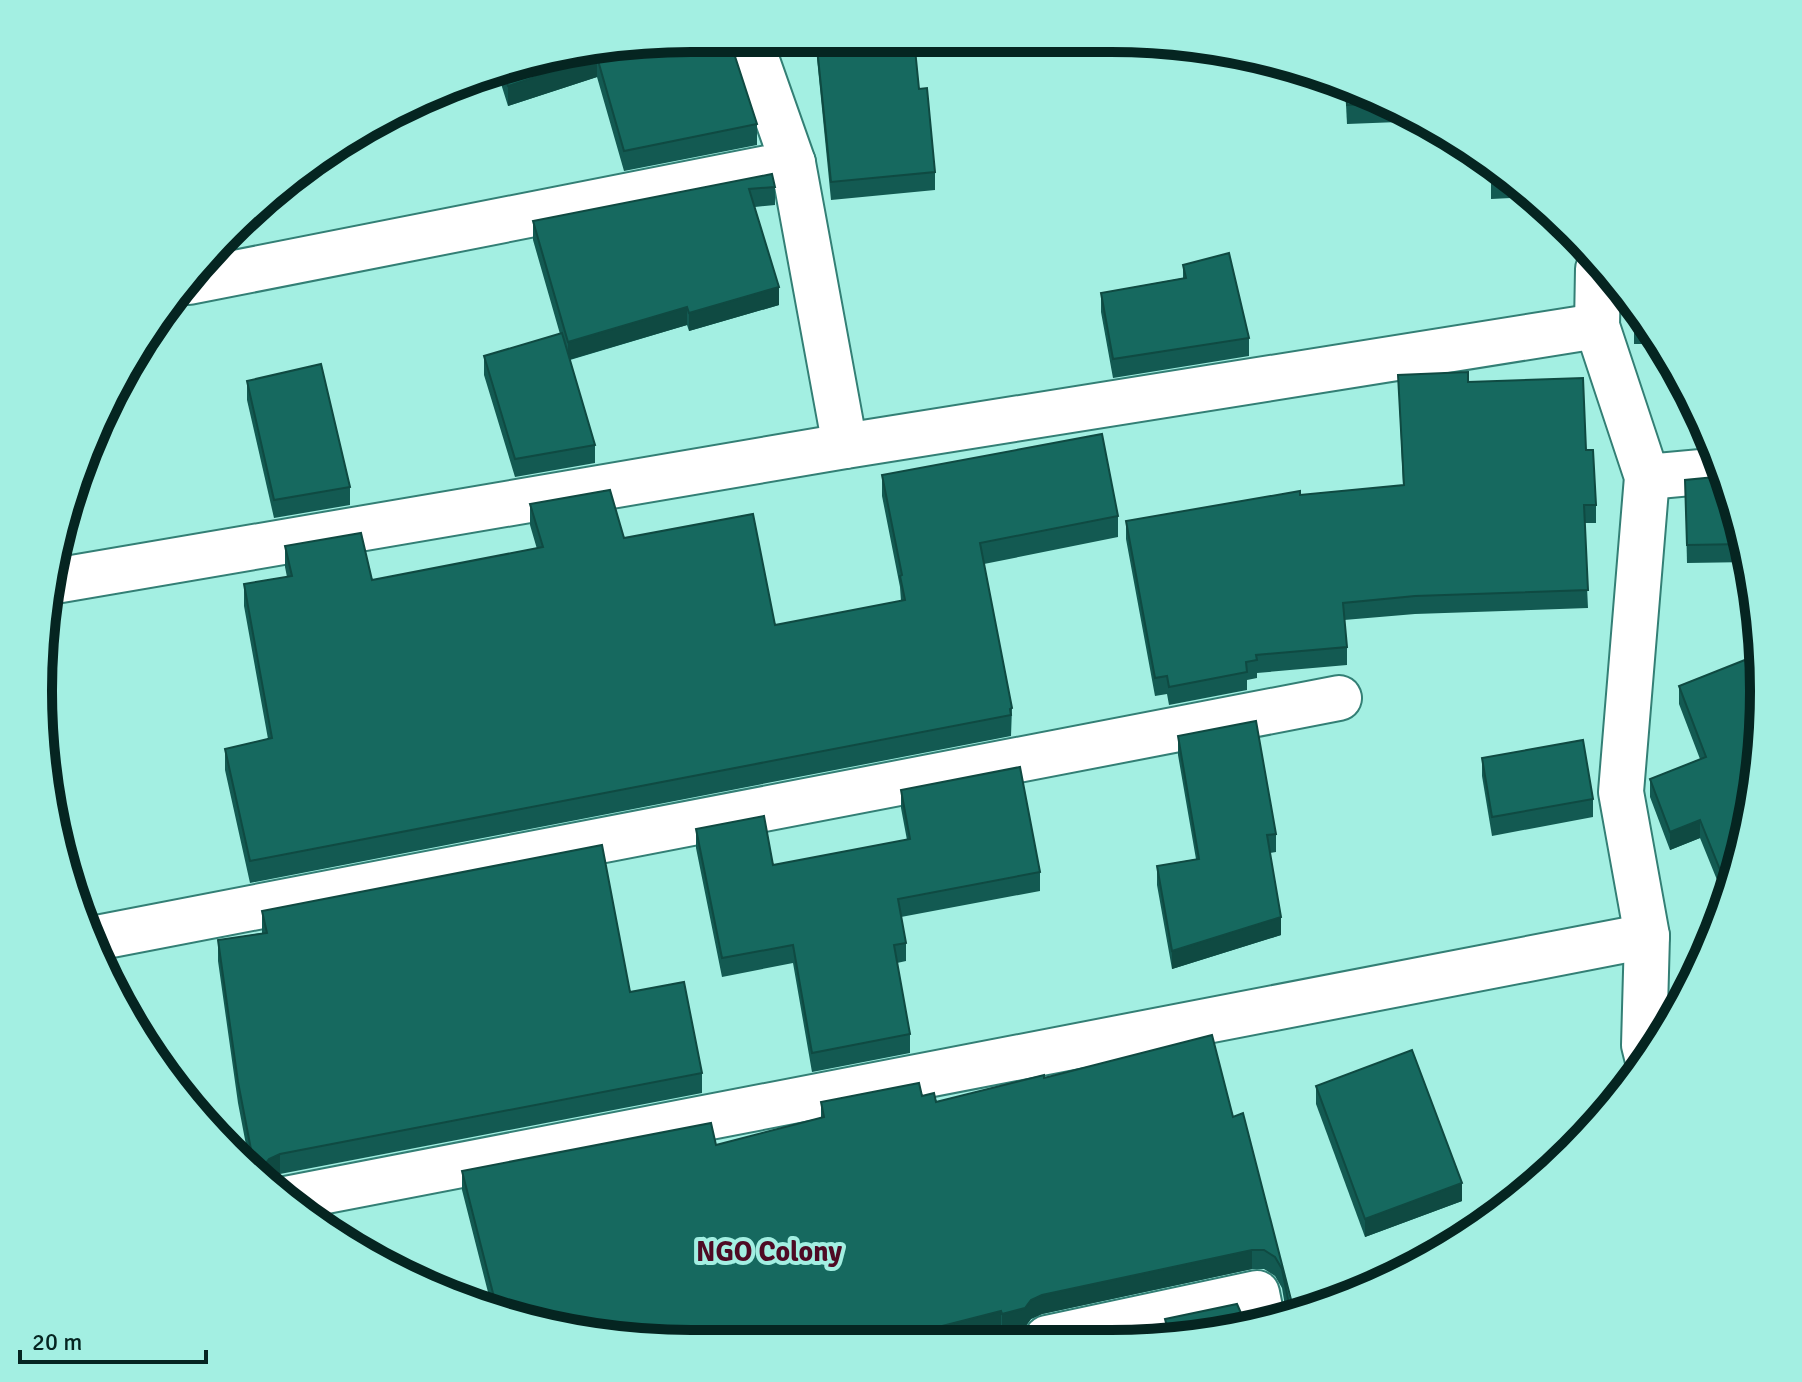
<svg xmlns="http://www.w3.org/2000/svg" width="1802" height="1382" viewBox="0 0 1802 1382" font-family="Signika,sans-serif">
<style>
.lines{fill:none;stroke-linecap:round;stroke-linejoin:round}
.street-casing{stroke:#337f75;stroke-width:48}
.street{stroke:#fff;stroke-width:44}
.wall{fill:#135a52}
.shaded-wall{fill:#0f4a42}
.building{fill:#16695f;stroke:#0f4a42;stroke-width:2}
.labels{text-anchor:middle;stroke-width:8;stroke-linejoin:round;paint-order:stroke}
.quarter-label{font-size:28px;font-weight:bold;fill:#4e0a24;stroke:#a3efe2}
.rim{fill:none;stroke:#052521;stroke-width:10}
</style>
<rect width="100%" height="100%" fill="#a3efe2"/>
<g class="lines">
<g class="street-casing">
<g id="street">
<polyline points="749,38 793,163 845,446"/>
<polyline points="1598,269 1597,326 1647,477 1621,792 1647,936 1644,1045 1648,1061"/>
<polyline points="189,282 793,163"/>
<polyline points="1647,477 1723,470"/>
<polyline points="49,582 845,446 1597,326"/>
<polyline points="91,939 1339,698"/>
<polyline points="285,1199 1647,936"/>
<polyline points="1047,1338 1257,1293 1263,1323"/>
</g>
</g>
<use href="#street" class="street"/>
</g>
<g class="wall">
<polygon points="691,38 757,124 757,145 624,171 597,77 508,106 497,71 522,60"/>
<polygon points="815,38 914,39 919,89 935,172 935,190 831,200"/>
<polygon points="1345,85 1400,106 1424,121 1347,124"/>
<polygon points="1491,162 1508,173 1531,197 1491,199"/>
<polygon points="772,174 775,187 775,205 755,207 779,305 689,331 687,325 570,360 595,445 595,463 515,477 484,375 484,356 560,334 533,240 533,221"/>
<polygon points="1183,265 1249,338 1249,356 1113,378 1101,312 1101,293 1183,278"/>
<polygon points="1634,308 1654,329 1662,344 1634,344"/>
<polygon points="1398,375 1468,382 1586,450 1596,505 1596,523 1584,523 1588,608 1415,614 1344,620 1347,647 1347,665 1257,673 1257,678 1247,680 1247,690 1169,705 1167,694 1155,696 1126,539 1126,521 1300,495 1403,485"/>
<polygon points="247,381 350,487 350,505 274,518 247,400"/>
<polygon points="882,475 1118,516 1118,537 984,564 1012,708 1011,736 250,883 225,770 225,749 268,739 244,606 244,584 287,577 285,567 285,546 372,580 537,549 530,525 530,504 624,538 775,625 901,601 900,587 882,496"/>
<polygon points="1725,476 1751,562 1687,563 1685,480"/>
<polygon points="61,535 61,555 53,556"/>
<polygon points="1679,686 1751,819 1726,902 1700,838 1670,850 1650,797 1650,779 1700,759 1679,704"/>
<polygon points="1178,736 1276,834 1276,852 1270,853 1281,935 1172,969 1157,885 1157,866 1196,859 1178,755"/>
<polygon points="1482,758 1593,799 1593,817 1492,836 1482,776"/>
<polygon points="901,790 1040,872 1040,891 901,917 906,943 906,961 897,963 910,1034 910,1053 812,1072 793,963 722,977 696,848 696,829 773,865 907,840 901,808"/>
<polygon points="262,911 630,992 702,1073 702,1093 280,1174 269,1180 266,1183 251,1171 238,1103 218,961 218,940 262,933"/>
<polygon points="1044,1078 1233,1117 1243,1113 1295,1315 1286,1312 1282,1288 1275,1276 1264,1269 1252,1269 1042,1314 1031,1319 1025,1327 1002,1333 1001,1330 605,1338 492,1308 462,1190 462,1171 716,1145 821,1118 821,1102 922,1096 936,1102"/>
<polygon points="1316,1086 1462,1201 1365,1237 1316,1104"/>
<polygon points="1165,1319 1244,1320 1196,1338 1165,1338"/>
</g>
<g class="shaded-wall">
<polygon points="597,57 597,77 508,106 508,86"/>
<polygon points="779,287 779,305 689,331 689,313"/>
<polygon points="687,307 687,325 568,360 568,342"/>
<polygon points="1700,820 1700,838 1670,850 1670,832"/>
<polygon points="1281,917 1281,935 1172,969 1172,951"/>
<polygon points="280,1154 280,1174 269,1180 266,1183 266,1163 269,1159"/>
<polygon points="1462,1183 1462,1201 1365,1237 1365,1219"/>
<polygon points="1252,1250 1252,1269 1042,1314 1031,1319 1025,1327 1002,1333 1002,1314 1042,1295"/>
<polygon points="1001,1311 1001,1330 969,1338 908,1338 911,1334"/>
</g>
<g class="building">
<polygon points="691,38 729,38 757,124 624,151 597,57 508,86 503,68 522,60"/>
<polygon points="816,38 914,39 919,89 927,88 935,172 831,182"/>
<polygon points="1346,85 1395,103 1347,105"/>
<polygon points="1491,162 1508,173 1514,179 1491,180"/>
<polygon points="772,174 775,187 749,189 779,287 689,313 687,307 568,342 533,221"/>
<polygon points="1229,253 1249,338 1113,359 1101,293 1186,278 1183,265"/>
<polygon points="1634,308 1651,325 1634,325"/>
<polygon points="562,333 595,445 515,459 484,356"/>
<polygon points="321,364 350,487 274,500 247,381"/>
<polygon points="1468,372 1468,382 1583,378 1586,450 1593,450 1596,505 1584,505 1588,590 1415,596 1343,603 1347,647 1256,655 1257,660 1246,662 1247,672 1169,687 1167,676 1155,678 1126,521 1300,491 1300,495 1404,485 1398,375"/>
<polygon points="1102,434 1118,516 980,543 1012,708 1010,709 1011,715 250,861 225,749 272,738 244,584 292,576 285,546 361,533 372,580 543,547 530,504 610,490 624,538 753,514 775,625 905,600 900,576 902,575 882,475"/>
<polygon points="1725,476 1745,544 1687,545 1685,480"/>
<polygon points="1760,654 1764,691 1751,819 1729,892 1700,820 1670,832 1650,779 1706,757 1679,686"/>
<polygon points="1256,721 1276,834 1267,835 1281,917 1172,951 1157,866 1199,859 1178,736"/>
<polygon points="1583,740 1593,799 1492,817 1482,758"/>
<polygon points="1020,767 1040,872 898,899 906,943 894,945 910,1034 812,1053 793,945 722,958 696,829 764,816 773,865 910,839 901,790"/>
<polygon points="602,845 630,992 684,982 702,1073 280,1154 269,1159 266,1163 254,1165 238,1082 218,940 267,933 262,911"/>
<polygon points="1212,1035 1233,1117 1243,1113 1295,1315 1282,1318 1286,1313 1288,1299 1282,1269 1275,1257 1264,1250 1252,1250 1042,1295 1031,1300 1025,1308 1002,1314 1001,1311 911,1334 912,1337 908,1338 605,1338 497,1309 462,1171 711,1123 716,1145 824,1117 821,1102 919,1083 922,1096 934,1093 936,1102 1044,1075 1044,1078"/>
<polygon points="1412,1050 1462,1183 1365,1219 1316,1086"/>
<polygon points="1237,1304 1244,1320 1252,1325 1196,1338 1170,1338 1165,1319"/>
</g>
<g class="labels">
<g class="quarter-label">
<text x="769" y="1261">NGO Colony</text>
</g>
</g>
<path d="M0 0H1802V1382H0ZM691 52H1111A639 639 0 0 1 1750 691V691A639 639 0 0 1 1111 1330H691A639 639 0 0 1 52 691V691A639 639 0 0 1 691 52Z" fill="#a3efe2" fill-rule="evenodd"/>
<path class="rim" d="M691 52H1111A639 639 0 0 1 1750 691V691A639 639 0 0 1 1111 1330H691A639 639 0 0 1 52 691V691A639 639 0 0 1 691 52Z"/>
<path d="M20 1350v12h186v-12" fill="none" stroke="#052521" stroke-width="4"/>
<text x="32" y="1350" font-size="24" fill="#052521" stroke="#a3efe2" stroke-width="6" paint-order="stroke">20 m</text>
</svg>
